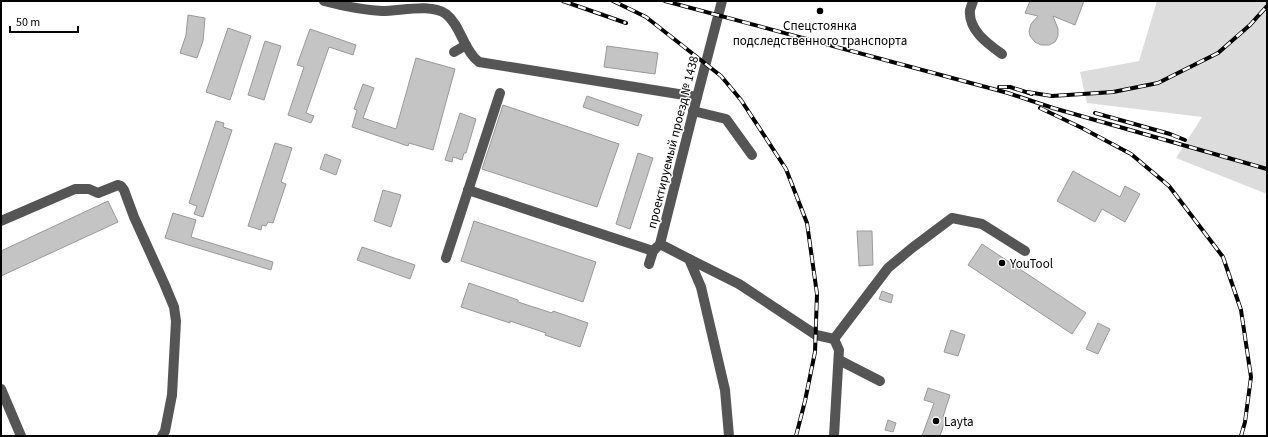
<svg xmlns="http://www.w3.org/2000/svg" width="1268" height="437" viewBox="0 0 1268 437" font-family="'Source Sans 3',sans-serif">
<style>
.green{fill:#dcdcdc}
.building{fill:#c4c4c4;stroke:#999}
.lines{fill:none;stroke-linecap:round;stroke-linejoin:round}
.minor{stroke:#555;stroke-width:10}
.rail-casing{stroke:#000;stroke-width:4}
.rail{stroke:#fff;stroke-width:2.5;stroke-dasharray:8;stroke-linecap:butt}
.poi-dot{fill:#000;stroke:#fff;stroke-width:1.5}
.labels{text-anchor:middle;stroke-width:3;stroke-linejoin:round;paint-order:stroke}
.poi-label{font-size:13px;fill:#000;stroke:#fff;text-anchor:start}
.street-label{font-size:13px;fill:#000;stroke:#fff}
</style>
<rect width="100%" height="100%" fill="#fff"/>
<polygon class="green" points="1157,1 1267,1 1267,194 1176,158 1202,117 1087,103 1080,72 1139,61"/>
<g class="building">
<polygon points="1030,1 1084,1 1075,25 1053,16 1058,29 1058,36 1055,42 1049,45 1041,45 1035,42 1030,36 1029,31 1031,24 1038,16 1025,13"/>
<polygon points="188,15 205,18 203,41 197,58 180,53 186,35"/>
<polygon points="228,28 251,36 230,100 206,92"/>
<polygon points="310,29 356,45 353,55 329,47 306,113 314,116 311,123 288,115 304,67 297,65"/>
<polygon points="265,41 281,46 264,100 248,95"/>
<polygon points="607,46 658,53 655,74 604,67"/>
<polygon points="416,58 455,69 433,150 409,143 408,146 352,127 357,110 354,109 363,84 374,88 363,118 396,129"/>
<polygon points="587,96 642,115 638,126 583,107"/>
<polygon points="503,105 619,144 597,207 482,169"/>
<polygon points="460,113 476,119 466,153 464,153 462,160 453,157 452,162 445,160"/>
<polygon points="216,121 224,123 223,127 232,130 203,217 194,214 197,206 189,203"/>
<polygon points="275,143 292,148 281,182 286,184 273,223 268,222 266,226 262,225 261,230 248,226"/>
<polygon points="638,153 653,158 630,229 616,224"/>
<polygon points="325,154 341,160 336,175 320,169"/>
<polygon points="1073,171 1120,197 1125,186 1140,194 1125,222 1102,209 1095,222 1057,201"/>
<polygon points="383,190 401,195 391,227 374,221"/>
<polygon points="108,201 118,222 1,276 1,251"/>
<polygon points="173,213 196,220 191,237 273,262 271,270 165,238"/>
<polygon points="474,221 596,262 583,302 461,261"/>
<polygon points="857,231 872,231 873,265 859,266"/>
<polygon points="982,244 1086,313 1072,334 968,265"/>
<polygon points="362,247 415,265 410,279 357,260"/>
<polygon points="469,283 518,300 518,302 552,313 553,311 588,323 580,347 545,335 546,333 510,321 510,323 461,307"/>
<polygon points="882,291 893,295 891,303 879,299"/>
<polygon points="1098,323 1110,329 1098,354 1086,349"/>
<polygon points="951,330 965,335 958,356 944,352"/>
<polygon points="928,388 950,395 943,417 946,418 940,436 922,436 934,403 924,400"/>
<polygon points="888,420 896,423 893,432 885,430"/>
</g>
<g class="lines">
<g class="minor">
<path d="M324 1C343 6 363 10 382 11 401 11 431 3 446 14 459 24 462 43 473 56 474 58 477 60 479 62L697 97"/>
<polyline points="722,1 697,97 660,244 689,259 701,287 725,390 729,436"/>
<path d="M973 1C972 4 971 7 970 10 968 30 988 44 1002 54"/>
<polyline points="454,52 466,45"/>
<polyline points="693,111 726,119 752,155"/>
<polyline points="468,190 653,251"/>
<polyline points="1,221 75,189 89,189 98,193 118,185 121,186 124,190 134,217 164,283 174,307 176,321 172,395 165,431 162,436"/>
<polyline points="446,258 500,93"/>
<polyline points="689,259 739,284 816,335 834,339 888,268 912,248 952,218 982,224 1025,251"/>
<polyline points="649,264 653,251 657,247"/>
<polyline points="839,360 880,381"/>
<polyline points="1,389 21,436"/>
<polyline points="834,436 839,350 834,339"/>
</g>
<g class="rail-casing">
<g id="rail">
<polyline points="563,1 626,23"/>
<polyline points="613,1 646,17 721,76 741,100 786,169 807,223 817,294 815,352 805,401 796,436"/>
<polyline points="665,1 1008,93 1053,108 1267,169"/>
<polyline points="999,87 1010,87 1032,94"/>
<polyline points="1027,92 1052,96 1113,92 1158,83 1218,53 1250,25 1267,6"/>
<polyline points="1040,108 1082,128 1131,154 1169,186 1223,257 1241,310 1251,377 1245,422 1241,436"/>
<polyline points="1095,113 1170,134 1185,140"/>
</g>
</g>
<use href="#rail" class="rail"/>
</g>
<g class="poi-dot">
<circle cx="820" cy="11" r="4"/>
<circle cx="1002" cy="263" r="4"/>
<circle cx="936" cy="421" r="4"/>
</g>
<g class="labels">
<g class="poi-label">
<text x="820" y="30" text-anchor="middle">Спецстоянка<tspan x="820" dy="15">подследственного транспорта</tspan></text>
<text x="1010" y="268">YouTool</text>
<text x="944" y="426">Layta</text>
</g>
<g class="street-label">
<text transform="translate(672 142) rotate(-76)" y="5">проектируемый проезд № 1438</text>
</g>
</g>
<rect width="1268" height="437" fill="none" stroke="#000000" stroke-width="4"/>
<path d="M10 26v6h68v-6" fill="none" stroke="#000000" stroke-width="2"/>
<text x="16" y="26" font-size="12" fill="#000000" stroke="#ffffff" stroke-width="3" paint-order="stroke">50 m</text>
</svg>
